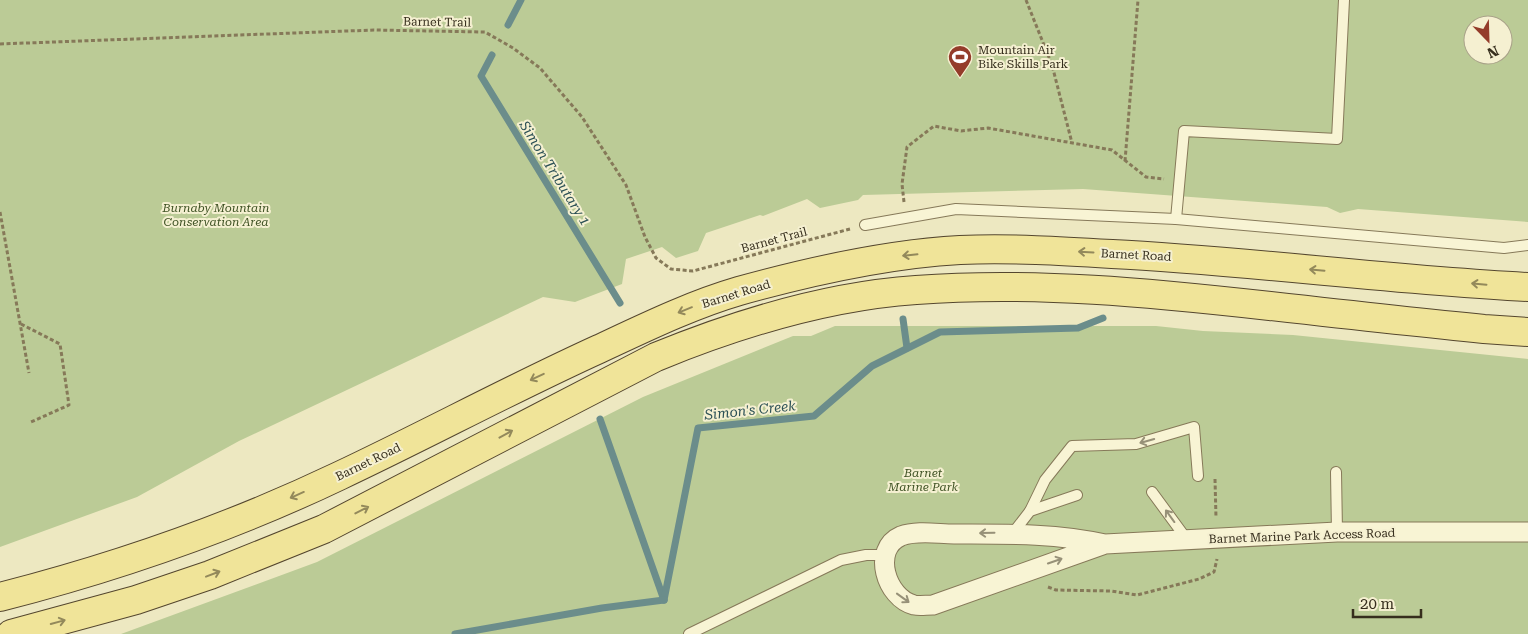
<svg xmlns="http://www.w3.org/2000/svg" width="1528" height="634" viewBox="0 0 1528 634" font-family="'Roboto Serif',serif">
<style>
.green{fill:#bbcb96;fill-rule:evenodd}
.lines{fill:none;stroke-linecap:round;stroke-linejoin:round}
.stream{stroke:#6b8d8b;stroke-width:7}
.lane-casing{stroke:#867959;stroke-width:12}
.street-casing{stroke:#867959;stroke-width:21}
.primary-casing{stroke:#54462e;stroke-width:30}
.path{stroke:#867959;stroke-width:3;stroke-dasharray:4 2.5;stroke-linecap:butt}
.lane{stroke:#f8f4d4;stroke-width:10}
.street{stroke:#f8f4d4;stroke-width:19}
.primary{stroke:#f0e499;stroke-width:28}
.oneway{stroke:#93895b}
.oneway2{stroke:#979178}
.labels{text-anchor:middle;stroke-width:4;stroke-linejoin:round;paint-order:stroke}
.street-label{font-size:12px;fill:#362e1d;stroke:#f5f0d1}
.poi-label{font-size:12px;fill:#362e1d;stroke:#f5f0d1;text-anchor:start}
.park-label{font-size:12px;font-style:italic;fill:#3f5224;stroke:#f5f0d1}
.water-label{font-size:14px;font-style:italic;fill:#2d5156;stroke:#f5f0d1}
</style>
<rect width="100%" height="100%" fill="#ede8c1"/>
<g class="green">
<path d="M0 0H1528V222L1358 209 1340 213 1327 207 1083 189 863 195 858 200 820 208 807 199 763 216 760 215 706 233 698 251 676 258 662 247 626 259 622 284 575 302 543 297 239 441 137 497 0 547ZM1473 25H1503V55H1473Z"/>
<polygon points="835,326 1156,326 1203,331 1293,335 1528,359 1528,634 121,634 317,562 643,397 793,336 811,336"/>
</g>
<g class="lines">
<g class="stream">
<polyline points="508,25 521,0"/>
<polyline points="492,55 481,76 620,303"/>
<polyline points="903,319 907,348"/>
<polyline points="600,419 664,600"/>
<polyline points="664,600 698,428 814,416 872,366 940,332 1078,328 1103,318"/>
<polyline points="455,634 602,608 664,600"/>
</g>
<g class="lane-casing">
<g id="lane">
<polyline points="1176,219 1184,131 1337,139 1344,0"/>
<polyline points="865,225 956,209 1176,219 1504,248 1528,245"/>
<polyline points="1336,472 1337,532"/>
<polyline points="1152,492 1188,541"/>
<polyline points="1030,511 1045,480 1072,446 1136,444 1194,427 1198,476"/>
<polyline points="1013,533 1030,511 1077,495"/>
<polyline points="689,634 841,560 866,555 886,555"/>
</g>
</g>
<g class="street-casing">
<path id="street" d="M1105 544 933 605C926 605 920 606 914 605 886 598 871 549 901 536 917 530 938 534 954 534 1006 534 1055 533 1105 544L1337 532H1528"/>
</g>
<g class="primary-casing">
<g id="primary">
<path d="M0 597C117 567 230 528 339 476 426 435 511 389 599 349 644 328 691 305 739 291 811 271 886 254 960 250 1011 248 1062 251 1112 254 1251 261 1389 280 1528 287"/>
<path d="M11 634 136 600 210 575 324 529 656 357C739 323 827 296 916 290 1034 281 1153 293 1270 306 1341 314 1412 322 1484 329L1528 332"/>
</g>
</g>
<g class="path">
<polyline points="1026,0 1052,65 1072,143"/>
<polyline points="0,44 374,30 485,32 513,48 540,68 582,117 626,185 645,237 656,258 671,269 693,271 850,229"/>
<polyline points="1125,161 1138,0"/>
<polyline points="904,202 902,184 907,147 934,126 961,131 988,128 1112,150 1146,177 1164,179"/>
<polyline points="0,212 29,373"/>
<polyline points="21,324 60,344 69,405 31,422"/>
<polyline points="1215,479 1216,518"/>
<polyline points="1048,587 1056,590 1111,591 1137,595 1199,579 1214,572 1217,559"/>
</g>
<use href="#lane" class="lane"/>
<use href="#street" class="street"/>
<use href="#primary" class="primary"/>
</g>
<defs><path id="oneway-shaft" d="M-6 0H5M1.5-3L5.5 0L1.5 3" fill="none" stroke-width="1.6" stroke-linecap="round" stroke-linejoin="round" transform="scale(1.25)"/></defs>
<g class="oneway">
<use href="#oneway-shaft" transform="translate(1086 252) rotate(-177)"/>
<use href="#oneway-shaft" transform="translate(910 255) rotate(174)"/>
<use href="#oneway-shaft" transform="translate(1317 270) rotate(-175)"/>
<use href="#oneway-shaft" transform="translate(1479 284) rotate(-175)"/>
<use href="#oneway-shaft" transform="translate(685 310) rotate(158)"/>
<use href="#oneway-shaft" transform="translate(537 377) rotate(155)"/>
<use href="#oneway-shaft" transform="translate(506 434) rotate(-29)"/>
<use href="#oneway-shaft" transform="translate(297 495) rotate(156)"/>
<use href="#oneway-shaft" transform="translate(362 510) rotate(-27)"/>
<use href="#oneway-shaft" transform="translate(213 574) rotate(-21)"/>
<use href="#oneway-shaft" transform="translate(58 622) rotate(-15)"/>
</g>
<g class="oneway2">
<use href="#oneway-shaft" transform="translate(1147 441) rotate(164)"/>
<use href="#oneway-shaft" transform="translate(1170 516) rotate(-126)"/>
<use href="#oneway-shaft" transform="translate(987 533) rotate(179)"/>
<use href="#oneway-shaft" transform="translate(1055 561) rotate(-19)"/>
<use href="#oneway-shaft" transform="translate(903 598) rotate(36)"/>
</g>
<defs>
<g id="stadium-pin" transform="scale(1.25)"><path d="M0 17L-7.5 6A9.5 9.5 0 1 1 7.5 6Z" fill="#943c2a" stroke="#f5f0d1"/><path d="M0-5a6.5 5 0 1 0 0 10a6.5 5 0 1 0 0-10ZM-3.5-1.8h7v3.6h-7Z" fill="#fff"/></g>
</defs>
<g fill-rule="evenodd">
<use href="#stadium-pin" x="960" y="57"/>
</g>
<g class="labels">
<g class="street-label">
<text transform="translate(437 22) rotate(1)" y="4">Barnet Trail</text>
<text transform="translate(774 240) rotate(-15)" y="4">Barnet Trail</text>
<text transform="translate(1136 255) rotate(3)" y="4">Barnet Road</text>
<text transform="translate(736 294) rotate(-17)" y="4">Barnet Road</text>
<text transform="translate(368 462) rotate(-26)" y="4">Barnet Road</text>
<text transform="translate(1302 536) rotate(-2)" y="4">Barnet Marine Park Access Road</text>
</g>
<g class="poi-label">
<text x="978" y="54">Mountain Air<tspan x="978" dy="14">Bike Skills Park</tspan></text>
</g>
<g class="park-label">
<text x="216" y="212">Burnaby Mountain<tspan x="216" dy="14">Conservation Area</tspan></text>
<text x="923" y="477">Barnet<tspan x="923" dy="14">Marine Park</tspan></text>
</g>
<g class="water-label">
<text transform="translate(555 173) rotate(58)" y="5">Simon Tributary 1</text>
<text transform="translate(750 410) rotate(-6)" y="5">Simon's Creek</text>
</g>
</g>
<g transform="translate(1488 40) rotate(157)"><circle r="24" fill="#f5f0d1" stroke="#a9a289"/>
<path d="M0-4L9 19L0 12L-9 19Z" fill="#943c2a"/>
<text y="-8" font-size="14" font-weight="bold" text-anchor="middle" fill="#362e1d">N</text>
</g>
<path d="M1353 609v8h68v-8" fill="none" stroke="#362e1d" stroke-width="2.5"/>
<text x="1360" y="609" font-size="15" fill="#362e1d" stroke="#f5f0d1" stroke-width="4" paint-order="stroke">20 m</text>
</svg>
